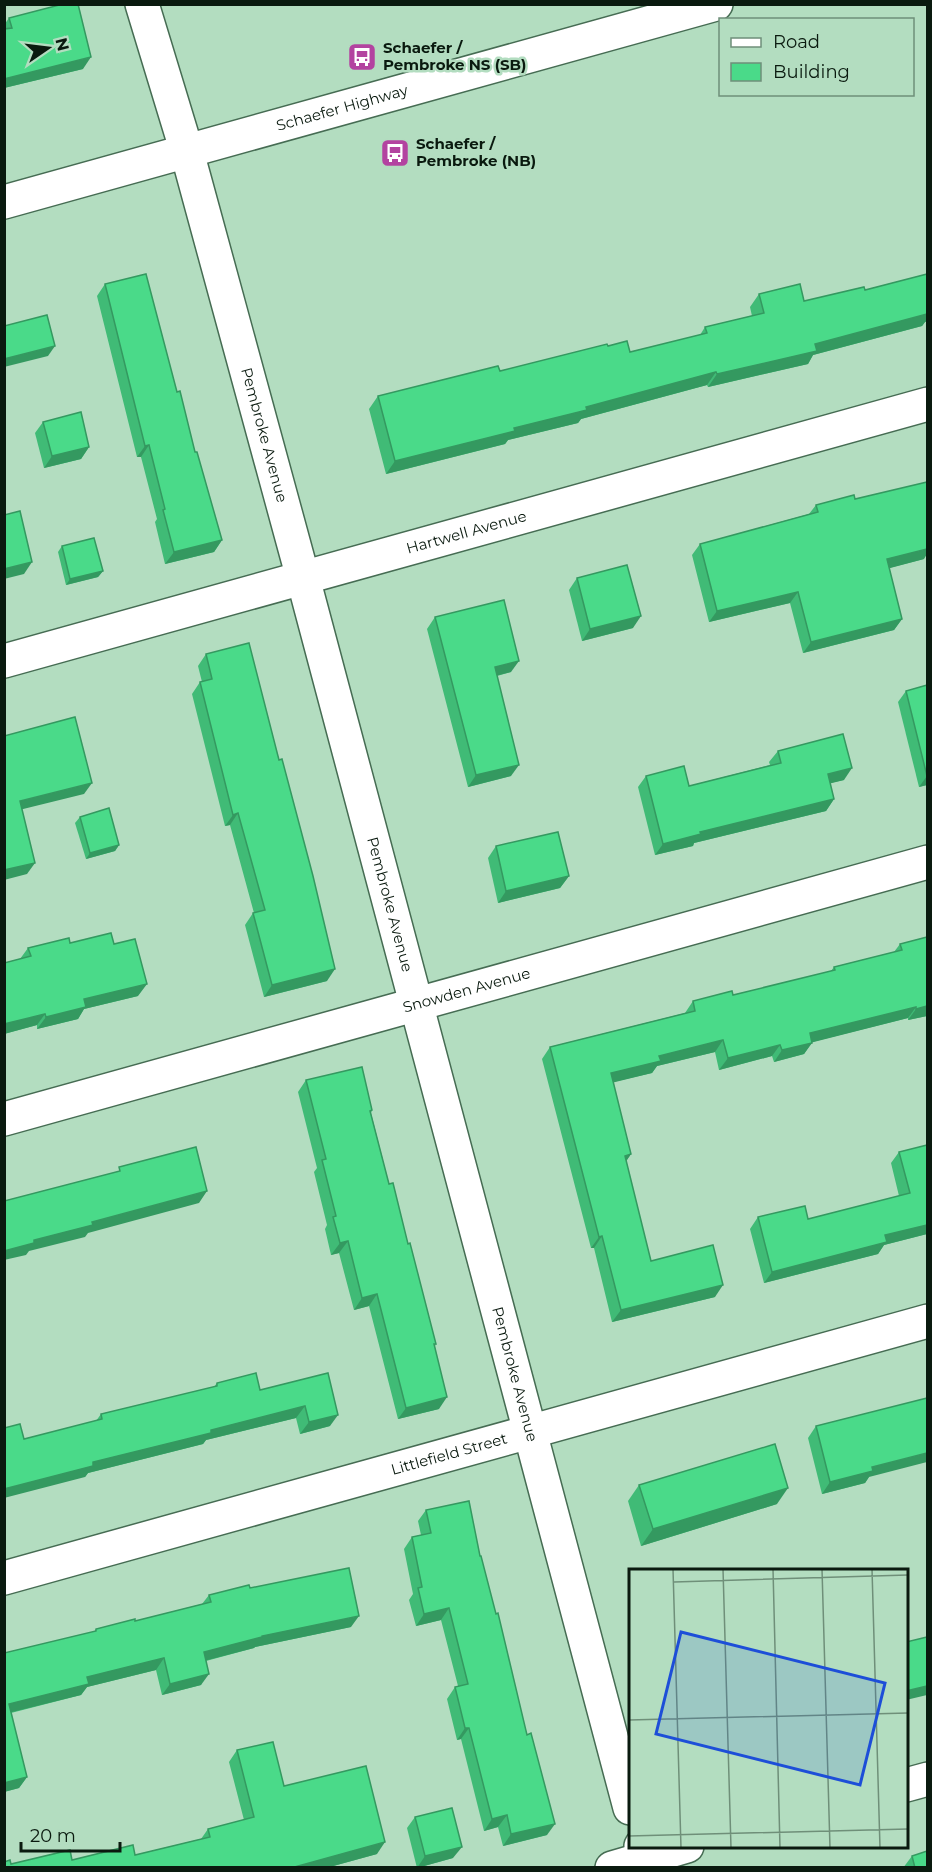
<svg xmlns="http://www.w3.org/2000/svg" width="932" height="1872" viewBox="0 0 932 1872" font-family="Montserrat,sans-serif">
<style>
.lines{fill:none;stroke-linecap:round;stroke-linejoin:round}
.minor-casing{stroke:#466c53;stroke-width:36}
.tertiary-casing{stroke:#466c53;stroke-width:36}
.minor{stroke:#fff;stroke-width:33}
.tertiary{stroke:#fff;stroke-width:33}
.wall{fill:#40bb76}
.shaded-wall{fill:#349960}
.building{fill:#4ada89;stroke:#349960;stroke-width:1.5}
.labels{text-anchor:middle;stroke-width:5;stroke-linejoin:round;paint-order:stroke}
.poi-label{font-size:15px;font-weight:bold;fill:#0a1a0f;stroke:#b3ddc0;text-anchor:start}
.street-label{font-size:15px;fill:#0a1a0f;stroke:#b3ddc0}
.inset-road{fill:none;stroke:#6f8f79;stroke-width:1.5}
.view{fill:#1d4ed8;fill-opacity:0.15;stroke:#1d4ed8;stroke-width:3}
.inset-edge{fill:none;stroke:#0a1a0f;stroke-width:3}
</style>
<rect width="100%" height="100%" fill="#b3ddc0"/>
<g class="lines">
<g class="minor-casing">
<g id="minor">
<path id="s1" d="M4 661 928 404"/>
<path id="s2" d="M4 1119 928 862"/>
<path id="s3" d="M4 1578 928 1321"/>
<polyline points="906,1785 928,1779"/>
<polyline points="612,1868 687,1846"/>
</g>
</g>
<g class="tertiary-casing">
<g id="tertiary">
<path id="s4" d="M142 4 187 152 303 578 630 1808"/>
<path id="s5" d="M4 202 716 4"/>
<polyline points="641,1846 646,1868"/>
</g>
</g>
<use href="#minor" class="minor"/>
<use href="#tertiary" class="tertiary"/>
</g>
<g class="wall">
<polygon points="9,18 83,69 4,88 4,25"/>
<polygon points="927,274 927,321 925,322 922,326 813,355 808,364 708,387 707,385 581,419 578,423 508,440 505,444 386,474 369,409 378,396 500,371 608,346 630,352 700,335 705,327 752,316 750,307 759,294 804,301 865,290"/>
<polygon points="105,284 177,392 222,540 214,552 165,564 155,522 157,519 141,457 137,457 97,296"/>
<polygon points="43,422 89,447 81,459 44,468 35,433"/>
<polygon points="855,499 924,559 889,568 902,619 894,630 803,653 790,603 709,622 692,555 700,544 809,514 816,505"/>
<polygon points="62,546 103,571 98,577 66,585 58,552"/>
<polygon points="577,578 633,628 582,641 569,590"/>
<polygon points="435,617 511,672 497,676 511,776 468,787 427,629"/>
<polygon points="206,654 327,981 264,997 245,925 253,913 254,913 230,825 225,826 192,694 200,682 202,682 198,666"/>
<polygon points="927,685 927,785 919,787 898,702 906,691"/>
<polygon points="778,751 844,780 830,783 834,799 826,811 694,843 693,846 655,855 638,787 646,776 689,786 770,765 769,762"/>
<polygon points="80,817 119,845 115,851 86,859 75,823"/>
<polygon points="496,846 569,876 560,888 498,903 488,858"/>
<polygon points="927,937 927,1016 908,1020 908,1018 812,1042 804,1054 774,1062 772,1056 719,1070 715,1052 657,1066 652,1073 613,1082 631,1154 626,1161 651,1261 715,1297 612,1322 594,1248 591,1248 542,1059 550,1047 685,1013 693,1001 733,995 831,971 834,967 894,952 900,944"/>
<polygon points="70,943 114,944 138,996 84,1009 78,1019 37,1029 37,1025 4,1034 4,963 20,959 28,948"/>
<polygon points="306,1080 372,1110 371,1113 389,1184 408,1244 436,1344 435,1346 439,1409 398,1419 369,1306 354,1310 339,1253 331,1255 325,1229 327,1225 314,1172 317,1168 298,1092"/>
<polygon points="899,1152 927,1234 884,1245 878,1254 764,1283 750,1229 758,1217 808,1219 899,1196 891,1163"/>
<polygon points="328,1373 330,1426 300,1434 296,1418 206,1440 203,1444 88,1473 85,1477 24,1439 96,1421 101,1414 214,1387 217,1383 260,1390"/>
<polygon points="816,1426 869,1477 865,1483 822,1494 808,1438"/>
<polygon points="639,1485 777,1504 641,1546 628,1501"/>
<polygon points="426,1510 480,1556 547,1835 503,1846 498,1827 484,1831 461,1739 457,1740 447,1699 455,1687 458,1686 441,1620 416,1626 409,1600 413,1594 404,1549 412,1537 421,1535 418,1521"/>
<polygon points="250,1588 351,1627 255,1647 254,1648 206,1661 201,1685 162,1695 156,1670 87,1687 81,1695 11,1713 27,1777 19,1788 4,1792 4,1653 94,1632 96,1629 135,1621 202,1604 209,1595"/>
<polygon points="237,1750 377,1854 326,1868 4,1868 11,1864 135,1855 201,1839 208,1829 244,1820 229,1762"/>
<polygon points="415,1817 453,1858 417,1868 407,1828"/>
<polygon points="912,1856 927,1868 903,1868"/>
</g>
<g class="shaded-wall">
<polygon points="91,57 83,69 4,88 4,79"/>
<polygon points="927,314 927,321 925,322 922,326 813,355 808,364 708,387 717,374 815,344"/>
<polygon points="55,346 48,356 4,367 4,359"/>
<polygon points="716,372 707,385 581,419 578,423 508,440 505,444 386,474 395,461 514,428 586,407"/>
<polygon points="149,445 141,457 137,457 145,446"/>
<polygon points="89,447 81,459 44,468 52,456"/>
<polygon points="222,540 214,552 165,564 174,552"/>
<polygon points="927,549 927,554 924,559 879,571 887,559"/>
<polygon points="32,562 24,574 4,579 4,569"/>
<polygon points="103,571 98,577 66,585 70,579"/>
<polygon points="798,592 790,603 709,622 717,611"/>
<polygon points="641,616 633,628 582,641 590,629"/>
<polygon points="902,619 894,630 803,653 811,642"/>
<polygon points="519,661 511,672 487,678 495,667"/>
<polygon points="519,765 511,776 468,787 476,775"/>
<polygon points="852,768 844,780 820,786 828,774"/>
<polygon points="927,776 927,785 919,787"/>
<polygon points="92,783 84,794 11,812 20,801"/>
<polygon points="834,799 826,811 694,843 693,846 655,855 663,844 700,832"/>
<polygon points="238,813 230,825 225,826 233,815"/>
<polygon points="119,845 115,851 86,859 90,853"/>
<polygon points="35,863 27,874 4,880 4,870"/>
<polygon points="569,876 560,888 498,903 506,891"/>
<polygon points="335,969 327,981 264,997 272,985"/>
<polygon points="147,984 138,996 84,1009 78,1019 37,1029 46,1017 84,999"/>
<polygon points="927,1006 927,1016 908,1020 916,1009"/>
<polygon points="916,1007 908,1018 802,1045 810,1033"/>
<polygon points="45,1014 37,1025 4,1034 4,1024"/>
<polygon points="723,1040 715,1052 657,1066 652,1073 603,1085 611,1073 659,1056"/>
<polygon points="812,1043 804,1054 774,1062 782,1050"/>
<polygon points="780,1045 772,1056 719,1070 728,1058"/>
<polygon points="631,1154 623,1166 625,1156"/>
<polygon points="207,1191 199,1203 88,1233 85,1237 29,1251 26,1255 4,1260 4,1251 34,1240 92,1222"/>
<polygon points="927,1225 927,1234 884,1245 878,1254 764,1283 772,1272 885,1235"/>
<polygon points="602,1236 594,1248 591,1248 599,1237"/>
<polygon points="348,1241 339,1253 331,1255 340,1243"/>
<polygon points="723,1285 715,1297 612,1322 621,1310"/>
<polygon points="377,1294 369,1306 354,1310 362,1298"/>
<polygon points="447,1397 439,1409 398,1419 406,1408"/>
<polygon points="305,1406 296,1418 206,1440 203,1444 88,1473 85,1477 4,1498 4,1489 93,1462 211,1430"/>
<polygon points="338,1415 330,1426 300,1434 309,1422"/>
<polygon points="927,1453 927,1462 869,1477 865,1483 822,1494 830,1482 872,1467"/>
<polygon points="788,1488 777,1504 641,1546 653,1529"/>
<polygon points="449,1608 441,1620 416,1626 424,1614"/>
<polygon points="359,1616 351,1627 255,1647 254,1648 196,1663 204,1652 262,1636"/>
<polygon points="164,1658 156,1670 87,1687 81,1695 4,1714 9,1704 87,1677"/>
<polygon points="209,1674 201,1685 162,1695 170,1684"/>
<polygon points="927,1686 927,1695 906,1700 906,1691"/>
<polygon points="465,1728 469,1728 461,1739 457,1740"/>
<polygon points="27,1777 19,1788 4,1792 4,1783"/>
<polygon points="507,1815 498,1827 484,1831 492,1819"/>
<polygon points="555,1824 547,1835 503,1846 511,1834"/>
<polygon points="385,1842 377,1854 326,1868 291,1868"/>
<polygon points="462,1847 453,1858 417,1868 425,1856"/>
</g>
<g class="building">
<polygon points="63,4 78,4 91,57 4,79 4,29 12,28 9,18"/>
<polygon points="146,274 177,392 180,391 195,452 197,452 222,540 174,552 163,510 165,509 149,445 145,446 105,284"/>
<polygon points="927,274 927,314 815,344 817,351 717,374 716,372 586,407 587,410 514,428 515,431 395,461 378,396 498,366 500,371 607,344 608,346 627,341 630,352 707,333 705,327 764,313 759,294 800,284 804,301 864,287 865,290"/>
<polygon points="47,315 55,346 4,359 4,326"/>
<polygon points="81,412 89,447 52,456 43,422"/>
<polygon points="927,482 927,549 887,559 902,619 811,642 798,592 717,611 700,544 818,512 816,505 854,495 855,499"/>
<polygon points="20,511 32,562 4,569 4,515"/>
<polygon points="94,538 103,571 70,579 62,546"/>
<polygon points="627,565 641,616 590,629 577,578"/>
<polygon points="504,600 519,661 495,667 519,765 476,775 435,617"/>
<polygon points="249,643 279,760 282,759 313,876 335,969 272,985 253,913 265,910 238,813 233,815 200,682 212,679 206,654"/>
<polygon points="927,685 927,776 906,691"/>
<polygon points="75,717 92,783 20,801 35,863 4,870 4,736"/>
<polygon points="843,734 852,768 828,774 834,799 700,832 701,834 663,844 646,776 684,766 689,786 781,763 778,751"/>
<polygon points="109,808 119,845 90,853 80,817"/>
<polygon points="558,832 569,876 506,891 496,846"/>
<polygon points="111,933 114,944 135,939 147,984 84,999 86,1007 46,1017 45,1014 4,1024 4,963 31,956 28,948 69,938 70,943"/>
<polygon points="927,937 927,1006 916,1009 916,1007 810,1033 812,1043 782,1050 780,1045 728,1058 723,1040 659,1056 661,1061 611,1073 631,1154 625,1156 651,1261 713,1245 723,1285 621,1310 602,1236 599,1237 550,1047 695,1011 693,1001 732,991 733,995 835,970 834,967 902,950 900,944"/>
<polygon points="362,1067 372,1110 370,1111 389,1184 393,1183 408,1244 410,1243 436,1344 434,1344 447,1397 406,1408 377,1294 362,1298 348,1241 340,1243 333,1217 336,1216 322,1160 326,1159 306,1080"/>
<polygon points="927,1145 927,1225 885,1235 887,1242 772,1272 758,1217 805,1206 808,1219 910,1193 899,1152"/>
<polygon points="196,1147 207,1191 92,1222 93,1225 34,1240 34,1243 4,1251 4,1201 120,1171 119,1167"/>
<polygon points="256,1373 260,1390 328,1373 338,1415 309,1422 305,1406 211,1430 211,1433 93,1462 93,1466 4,1489 4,1428 20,1424 24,1439 102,1419 101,1414 217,1386 217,1383"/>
<polygon points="927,1398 927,1453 872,1467 873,1471 830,1482 816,1426"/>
<polygon points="775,1444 788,1488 653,1529 639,1485"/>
<polygon points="469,1501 480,1556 481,1556 496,1614 498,1613 527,1735 531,1733 555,1824 511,1834 507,1815 492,1819 469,1728 465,1728 455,1687 468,1684 449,1608 424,1614 418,1588 422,1587 412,1537 431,1533 426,1510"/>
<polygon points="349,1568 359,1616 262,1636 262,1637 204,1652 209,1674 170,1684 164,1658 87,1677 89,1684 9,1704 27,1777 4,1783 4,1653 96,1631 96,1629 135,1619 135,1621 211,1602 209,1595 249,1585 250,1588"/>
<polygon points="927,1637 927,1686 906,1691 906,1642"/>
<polygon points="273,1742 284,1786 366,1766 385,1842 291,1868 4,1868 4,1862 10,1860 11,1864 70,1850 72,1860 133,1845 135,1855 210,1837 208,1829 254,1817 237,1750"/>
<polygon points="452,1808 462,1847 425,1856 415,1817"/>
<polygon points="927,1851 927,1868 915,1868 912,1856"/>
</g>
<defs>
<g id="bus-square" transform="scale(1.5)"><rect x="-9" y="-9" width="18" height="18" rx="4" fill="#b343a0" stroke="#b3ddc0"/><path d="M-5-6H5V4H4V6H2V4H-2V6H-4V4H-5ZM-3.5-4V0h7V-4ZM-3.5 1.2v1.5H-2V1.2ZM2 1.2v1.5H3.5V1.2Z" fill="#fff"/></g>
</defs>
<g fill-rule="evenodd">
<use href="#bus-square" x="362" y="57"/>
<use href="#bus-square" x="395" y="153"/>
</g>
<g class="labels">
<g class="poi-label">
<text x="383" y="53">Schaefer /<tspan x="383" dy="17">Pembroke NS (SB)</tspan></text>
<text x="416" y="149">Schaefer /<tspan x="416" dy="17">Pembroke (NB)</tspan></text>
</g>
<g class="street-label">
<text dy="5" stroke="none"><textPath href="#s5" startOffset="351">Schaefer Highway</textPath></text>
<text dy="5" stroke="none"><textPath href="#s4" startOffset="448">Pembroke Avenue</textPath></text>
<text dy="5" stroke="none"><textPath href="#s1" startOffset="480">Hartwell Avenue</textPath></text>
<text dy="5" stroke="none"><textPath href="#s4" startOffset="934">Pembroke Avenue</textPath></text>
<text dy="5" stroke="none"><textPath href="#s2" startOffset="480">Snowden Avenue</textPath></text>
<text dy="5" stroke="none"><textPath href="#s4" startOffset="1420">Pembroke Avenue</textPath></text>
<text dy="5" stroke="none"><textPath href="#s3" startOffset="462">Littlefield Street</textPath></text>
</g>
</g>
<g transform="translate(629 1569)">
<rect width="279" height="279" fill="#b3ddc0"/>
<path class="inset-road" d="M44 0 52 279M94 0 102 279M144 0 151 279M193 0 201 279M243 0 251 279M45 13 279 6M0 151 279 144M0 267 279 260"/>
<path class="view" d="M52 63 256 114 231 216 27 165Z"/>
<rect width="279" height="279" class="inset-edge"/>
</g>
<rect width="932" height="1872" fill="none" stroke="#0a1a0f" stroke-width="12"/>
<rect x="719" y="18" width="195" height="78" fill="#b3ddc0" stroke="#6f8f79" stroke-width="1.5"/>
<rect x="731" y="38" width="30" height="9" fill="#ffffff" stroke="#6f8f79" stroke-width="1.5"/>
<text x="773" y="48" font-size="18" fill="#0a1a0f">Road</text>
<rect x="731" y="63" width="30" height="18" fill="#4ada89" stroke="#6f8f79" stroke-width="1.5"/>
<text x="773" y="78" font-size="18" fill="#0a1a0f">Building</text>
<g transform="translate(48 48) rotate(76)" stroke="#b3ddc0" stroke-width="4.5" paint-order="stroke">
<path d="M0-4.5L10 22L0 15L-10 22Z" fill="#0a1a0f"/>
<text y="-9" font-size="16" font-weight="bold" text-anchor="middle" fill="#0a1a0f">N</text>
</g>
<path d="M21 1842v9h99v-9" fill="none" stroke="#0a1a0f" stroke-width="3"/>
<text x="30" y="1842" font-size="18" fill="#0a1a0f" stroke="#b3ddc0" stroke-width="4.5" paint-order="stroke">20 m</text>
</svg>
